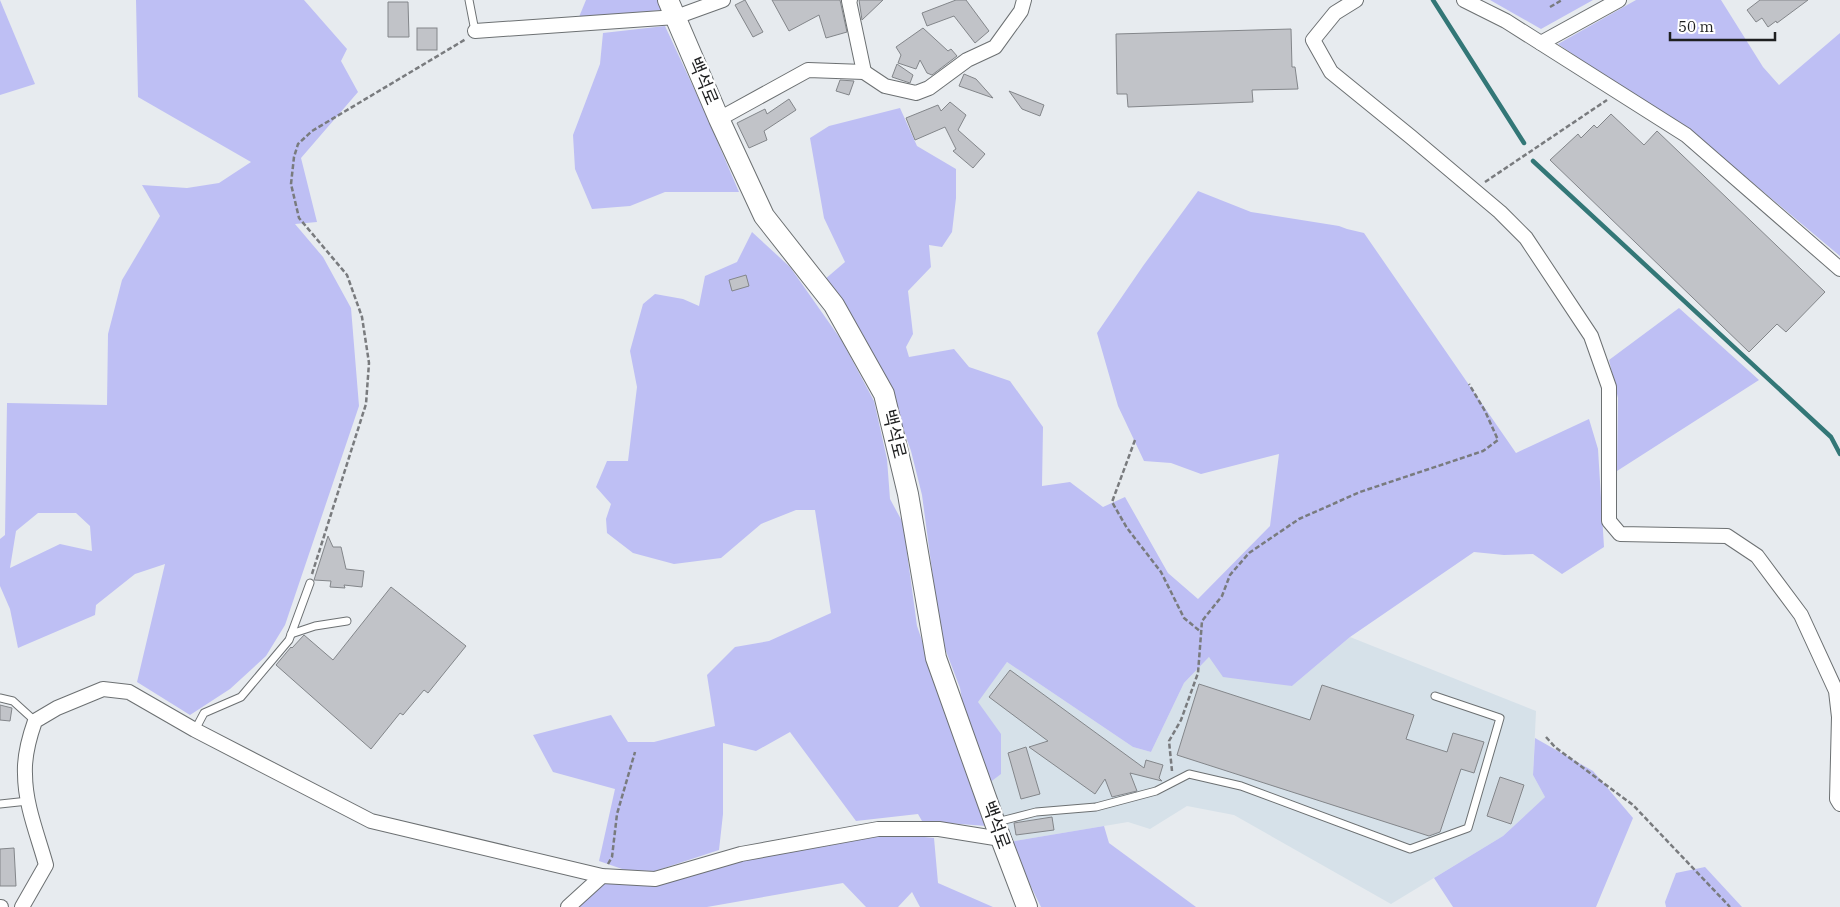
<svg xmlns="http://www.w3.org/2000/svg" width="1840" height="907" viewBox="0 0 1840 907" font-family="'IBM Plex Serif','Noto Sans KR',serif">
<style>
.built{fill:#d6e1e9}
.green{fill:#bebff4;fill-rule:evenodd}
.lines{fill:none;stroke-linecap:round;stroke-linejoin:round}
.stream{stroke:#377;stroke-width:4.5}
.building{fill:#c1c3c8;stroke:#83868a}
.lane-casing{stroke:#6c7072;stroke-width:9}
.street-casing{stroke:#6c7072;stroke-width:16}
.secondary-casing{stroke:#6c7072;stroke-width:22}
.path{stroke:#797b7e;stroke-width:2.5;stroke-dasharray:5 2.5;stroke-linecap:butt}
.lane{stroke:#fff;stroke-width:7}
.street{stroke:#fff;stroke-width:14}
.secondary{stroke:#fff;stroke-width:20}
.labels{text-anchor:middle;stroke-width:4.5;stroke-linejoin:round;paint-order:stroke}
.street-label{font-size:18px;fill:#1e1f20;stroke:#fff}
</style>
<rect width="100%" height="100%" fill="#e7ebef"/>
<polygon class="built" points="1350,637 1536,711 1533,775 1545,797 1503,836 1391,904 1234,815 1187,806 1150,829 1128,822 1009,842 989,783 977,702 1007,662 1133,747 1151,752 1184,683 1209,657 1292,686"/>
<g class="green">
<polygon points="0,0 35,84 0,95"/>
<path d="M136 0H304L347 49 341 61 358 92 301 158 317 222 295 224 323 257 351 308 359 406 285 625 266 656 230 689 190 715 137 682 165 564 135 574 96 605 95 615 18 648 10 609 0 586V539L5 535 7 403 107 405 108 334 122 280 160 216 142 185 187 188 219 183 251 162 138 97ZM38 513H76L90 526 92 551 60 544 10 568 16 531Z"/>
<polygon points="586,0 658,0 663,10 579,17"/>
<polygon points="1490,0 1593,0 1541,29"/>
<polygon points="1636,0 1721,0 1763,67 1779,85 1840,33 1840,256 1722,157 1558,44"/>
<polygon points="665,26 703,108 739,192 665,192 630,206 592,209 575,169 573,135 600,64 603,33"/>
<polygon points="900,108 917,146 956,169 956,198 952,232 942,247 929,245 931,267 908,291 913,334 906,347 909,357 954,349 969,367 1010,381 1043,427 1042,486 1070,482 1103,507 1125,497 1168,573 1198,599 1270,526 1279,454 1201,474 1171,463 1144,461 1118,406 1097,333 1143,266 1198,191 1251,212 1339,226 1347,229 1364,233 1516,453 1589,419 1598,449 1604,547 1562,574 1533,554 1504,555 1474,552 1350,637 1292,686 1223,677 1209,657 1184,683 1151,752 1133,747 1007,662 978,702 1001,734 1001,774 989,783 965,716 960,688 941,638 922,495 911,451 889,388 824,280 845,262 824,218 810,138 829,126"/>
<polygon points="752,232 790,267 842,341 874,401 887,459 890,499 903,523 917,626 986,826 922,821 918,814 856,821 790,732 756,751 723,743 723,814 719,850 655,871 625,870 599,861 615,789 553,772 533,735 611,715 628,742 654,742 715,726 707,675 735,647 769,641 831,613 815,510 796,510 761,524 721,558 674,564 633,553 607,533 606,519 611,504 596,487 607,461 628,461 637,387 630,351 643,304 655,294 683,299 699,306 705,276 737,262"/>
<polygon points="1679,308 1759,380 1617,471 1618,398 1609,360"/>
<polygon points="1535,738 1593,771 1633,818 1596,907 1453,907 1434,878 1503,836 1545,797 1533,775"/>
<polygon points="1104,826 1109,843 1196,907 1041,907 1009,842"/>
<polygon points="896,834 934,838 938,883 993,907 920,907 912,892 898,907 866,907 843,883 707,907 578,907 604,881 649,886 746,858 856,839"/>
<polygon points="1705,867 1742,907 1666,907 1665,902 1676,873"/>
</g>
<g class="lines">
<g class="stream">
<polyline points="1433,0 1524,143"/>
<polyline points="1533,161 1831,437 1840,454"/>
</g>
</g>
<g class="building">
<polygon points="745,0 763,32 753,37 735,5"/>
<polygon points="772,0 840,0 847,32 826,38 819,15 789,31"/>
<polygon points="859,0 883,0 862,20"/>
<polygon points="956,0 966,0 989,31 975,43 954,16 927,26 922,13"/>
<polygon points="1760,0 1808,0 1777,23 1776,21 1768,27 1762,18 1756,22 1747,10"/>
<polygon points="388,2 408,2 409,37 388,37"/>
<rect x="417" y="28" width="20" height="22"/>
<polygon points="923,28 948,51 951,49 957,56 932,75 927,73 920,60 916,69 898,63 901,55 896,47"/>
<polygon points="1291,29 1292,67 1295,67 1298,89 1252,90 1253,102 1128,107 1127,94 1117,94 1116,34"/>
<polygon points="897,64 913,75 910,83 892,77"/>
<polygon points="964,74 976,79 993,98 959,86"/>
<polygon points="840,80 854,81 849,95 836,91"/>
<polygon points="1009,91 1044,105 1040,116 1022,109"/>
<polygon points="789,99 796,110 764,131 767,140 749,148 737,123 765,109 767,114"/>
<polygon points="950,102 966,115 958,130 985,154 973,168 953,151 956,149 945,127 915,140 906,118 938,105 941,111"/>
<polygon points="1611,114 1644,145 1657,131 1825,292 1786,332 1777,324 1749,352 1550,160 1578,134 1581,138 1594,125 1597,128"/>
<polygon points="746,275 749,286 732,291 729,280"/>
<polygon points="328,536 333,547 341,547 346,569 364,571 362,587 344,585 345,588 330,587 331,581 314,580"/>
<polygon points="391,587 466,646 428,693 424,690 403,715 400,713 371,749 276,665 291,647 292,648 304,635 333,660"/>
<polygon points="1010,670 1144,768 1146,760 1163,765 1159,778 1162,781 1130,773 1137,791 1112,797 1105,779 1095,794 1029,747 1048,741 989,697"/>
<polygon points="1199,684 1310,720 1322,685 1414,715 1406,739 1447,752 1453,733 1484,742 1474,773 1461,769 1440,832 1429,836 1177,755"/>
<polygon points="0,705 12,708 10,721 0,720"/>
<polygon points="1026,747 1040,794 1021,799 1008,753"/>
<polygon points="1500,777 1524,785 1511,824 1487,816"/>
<polygon points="1052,817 1054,830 1016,835 1014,823"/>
<polygon points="14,848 16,886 0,886 0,849"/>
</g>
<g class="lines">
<g class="lane-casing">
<g id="lane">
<polyline points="469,0 475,31"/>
<polyline points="291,634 315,626 347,621"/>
<polyline points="0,698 13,701 35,721"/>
<polyline points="195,730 204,713 241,697 289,640 310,583"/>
<polyline points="0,804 28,801"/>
<polyline points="997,822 1036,812 1096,807 1156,791 1189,774 1241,786 1410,849 1468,828 1500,718 1435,696"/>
</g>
</g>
<g class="street-casing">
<g id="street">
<polyline points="850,0 849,1 864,72"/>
<polyline points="1356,0 1335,13 1313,40 1331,72 1411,137 1500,212 1526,238 1591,336 1609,387 1609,521 1620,534 1727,536 1757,556 1801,615 1836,691 1839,717 1837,799 1840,804"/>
<polyline points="1464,0 1506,21 1686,135 1840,269"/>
<polyline points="475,31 676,17 723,0"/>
<polyline points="1541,43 1619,0"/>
<polyline points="719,119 808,70 864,72 885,86 916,93 929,88 967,60 995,47 1021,11 1024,0"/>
<polyline points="0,907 1,907"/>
<path d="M22 907 46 865C38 836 25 805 25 774 24 756 29 738 35 721L57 708 103 689 129 692 195 730 371 821 602 876 655 879 741 854 878 829H939L1001 839"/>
<polyline points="568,907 602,876"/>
</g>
</g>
<g class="secondary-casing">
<polyline id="secondary" points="668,0 719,119 764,216 834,305 884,394 908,494 936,658 995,823 1027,907"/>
</g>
<g class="path">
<polyline points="1550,7 1562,0"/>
<polyline points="1485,182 1607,100"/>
<polyline points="1135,440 1112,502 1127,528 1161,572 1184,618 1201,632"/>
<polyline points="312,574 366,404 369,363 362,317 347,275 299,218 291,184 294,157 298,144 312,131 466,39"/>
<polyline points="1546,737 1555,747 1633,805 1730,907"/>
<polyline points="1172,771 1169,741 1181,720 1198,673 1202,621 1222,596 1230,575 1249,553 1299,519 1360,492 1483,451 1498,440 1485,411 1469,384"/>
<polyline points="608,864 612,857 617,814 635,752"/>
</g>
<use href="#lane" class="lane"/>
<use href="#street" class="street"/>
<use href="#secondary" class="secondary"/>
</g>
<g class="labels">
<g class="street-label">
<text transform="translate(703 81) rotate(67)" y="6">백석로</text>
<text transform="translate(894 434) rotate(76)" y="6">백석로</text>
<text transform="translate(996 825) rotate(70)" y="6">백석로</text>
</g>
</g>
<path d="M1670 32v8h105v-8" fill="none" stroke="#1e1f20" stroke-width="2.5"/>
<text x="1678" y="32" font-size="15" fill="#1e1f20" stroke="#ffffff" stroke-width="4" paint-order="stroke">50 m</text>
</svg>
